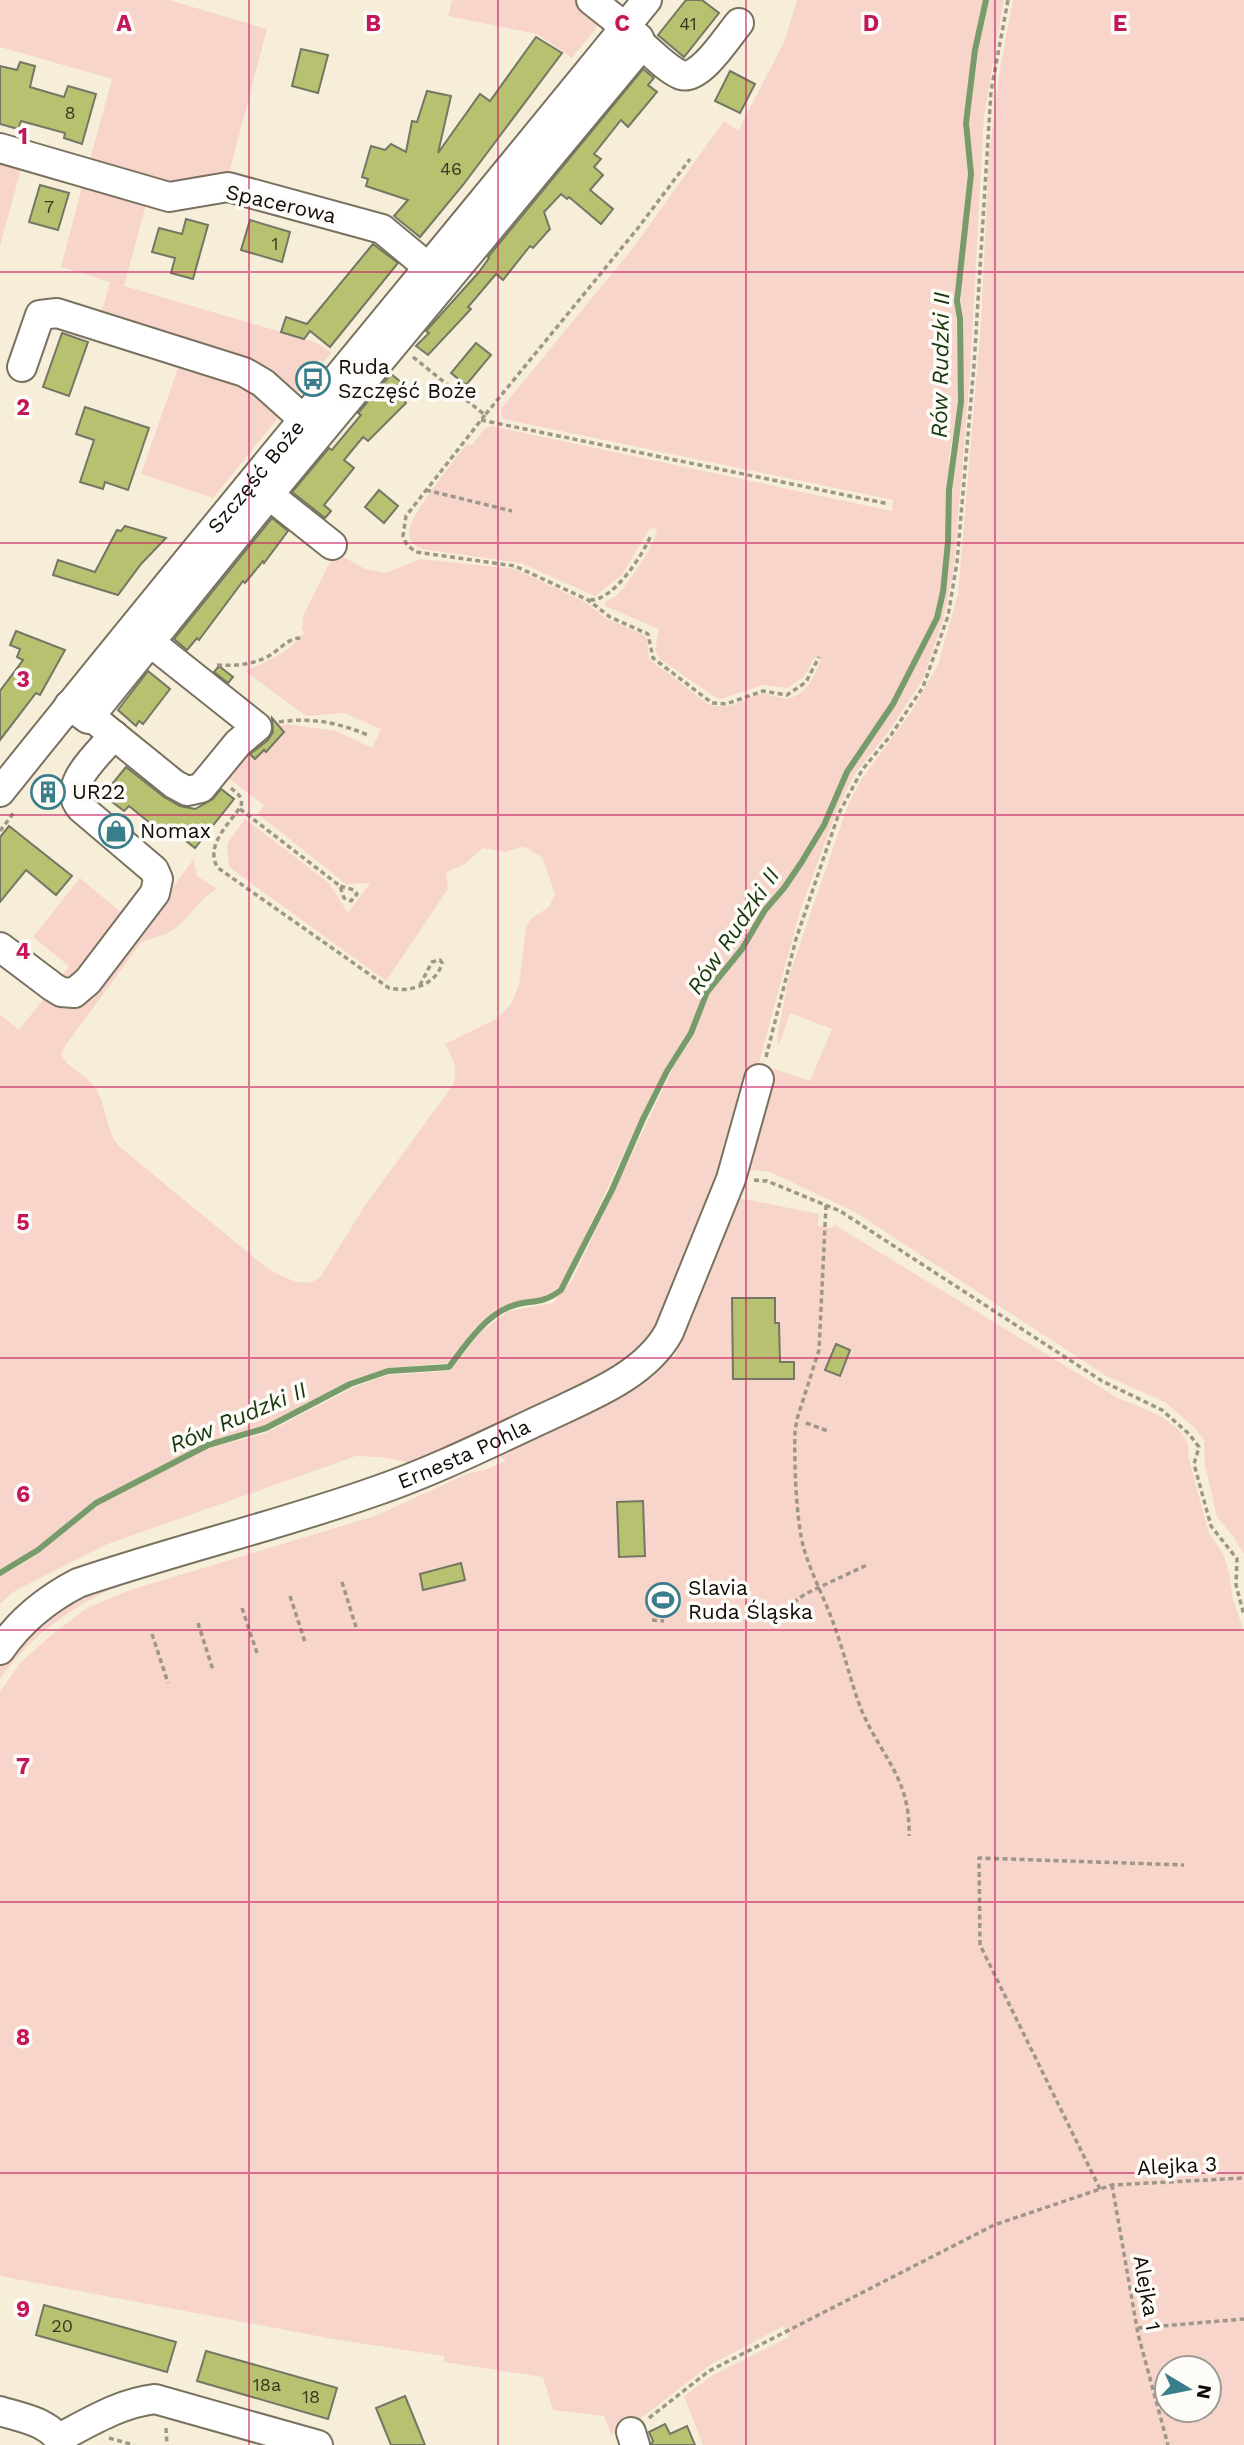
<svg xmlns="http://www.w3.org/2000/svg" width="1244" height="2445" viewBox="0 0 1244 2445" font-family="'Work Sans',sans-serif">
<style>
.green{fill:#f7d5ca;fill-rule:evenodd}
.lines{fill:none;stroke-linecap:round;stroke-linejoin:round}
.stream{stroke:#789b6b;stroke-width:6}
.building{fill:#b8c170;stroke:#747763;stroke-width:2}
.minor-casing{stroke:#7a7260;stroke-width:32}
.path{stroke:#9e9788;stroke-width:3.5;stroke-dasharray:5 3.5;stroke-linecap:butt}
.minor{stroke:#fff;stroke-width:28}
.grid{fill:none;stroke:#c2185b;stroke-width:2;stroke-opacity:0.55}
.labels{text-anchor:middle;stroke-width:7;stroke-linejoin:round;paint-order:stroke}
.number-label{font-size:18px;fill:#393920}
.street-label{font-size:21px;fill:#0f0c06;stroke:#fefcf8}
.poi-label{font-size:21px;fill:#0f0c06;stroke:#fefcf8;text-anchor:start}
.water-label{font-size:23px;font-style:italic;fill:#17380b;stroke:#fefcf8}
.grid-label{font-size:23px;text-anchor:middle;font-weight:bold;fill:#c2185b;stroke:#fefcf8;stroke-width:7;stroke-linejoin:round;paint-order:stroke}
</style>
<rect width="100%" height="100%" fill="#f7eed9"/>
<g class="green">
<polygon points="0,0 169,0 267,29 228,177 171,186 89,163 112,79 0,47"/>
<polygon points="452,0 583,0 606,16 572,58 537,34 448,16"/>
<path d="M797 0H984L974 44 971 80 963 122 968 175 961 263 955 290 959 403 949 457 946 543 941 591 935 618 891 704 845 771 821 825 783 887 763 910 740 949 704 992 689 1031 665 1068 645 1108 572 1264 560 1286 547 1297 509 1304 475 1327 448 1363 388 1368 350 1380 266 1425 210 1441 95 1500 36 1548 0 1569V1015L19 1030 49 992 81 1002 89 1000 196 856 194 863 197 876 217 889C198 899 189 920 171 931 161 937 150 937 140 944L65 1046 61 1055C68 1068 85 1074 94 1086 108 1105 104 1132 121 1148L268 1269C284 1277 306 1291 321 1276L366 1204 453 1085C459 1069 453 1058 445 1044L498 1018 511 1004 519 985 526 927 532 918 549 907 555 894 545 865 541 857 527 848 521 847 505 852 483 848 466 863 446 873 448 889 386 981 229 867 227 844 245 819 329 883 348 913 370 883 346 884 258 814 264 805 224 775 253 734 286 724 336 731 372 748 381 729 344 713 306 716 245 671C267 662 291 651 305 632L302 630 303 616 335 552 365 569 385 573 421 559 515 569 585 602 607 619 642 634 647 639 649 659 708 704C733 712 738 699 760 694 768 693 774 697 782 698 804 701 815 676 821 659L814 658 804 677 787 688 762 685 721 699 715 697 661 660 655 650 659 629 605 606V602C609 599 616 597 619 593 630 580 656 544 657 529L650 528 622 575 595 596 521 563 422 549C415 546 409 541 409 533 408 516 455 460 467 444L472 445 485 428 492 426 892 511 893 500 503 419 500 410 633 248 724 121 738 131 785 40Z"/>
<polygon points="989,0 1004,0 984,116 970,372 954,567 944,617 923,679 889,731 854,775 837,810 800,911 749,1100 665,1328 603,1384 414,1463 379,1457 356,1456 105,1545 13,1592 0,1604 0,1577 37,1555 97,1506 209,1448 266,1433 352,1388 387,1375 450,1371 481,1332 509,1311 553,1303 572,1280 672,1070 693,1035 708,993 743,952 767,911 784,891 825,826 848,773 895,705 938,620 945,592 950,542 953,457 963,403 961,286 973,163 968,126 978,50"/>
<polygon points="1013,0 1244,0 1244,1554 1233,1536 1217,1517 1205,1465 1204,1440 1196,1429 1165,1402 1108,1377 855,1212 770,1172 743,1169 771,1068 810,1081 832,1029 790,1013 779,1045 777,1038 789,976 848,805 861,780 911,712 938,665 958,594 981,324 989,154 1000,69"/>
<polygon points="0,156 23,162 0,246"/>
<polygon points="84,179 147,201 124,286 315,342 332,353 323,362 320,360 309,373 312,376 291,400 99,321 110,282 61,267"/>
<polygon points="96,331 243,377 286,408 213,498 141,474 178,368 93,340"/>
<polygon points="80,878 130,920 85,977 58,981 69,966 33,937"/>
<path d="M729 1196 819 1214 818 1226 831 1228 835 1225 1118 1398C1140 1407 1195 1425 1188 1456L1209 1533 1224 1555 1229 1572 1233 1600 1244 1631V2445H703L684 2396 713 2375 789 2337 784 2326 710 2365 623 2432 611 2434 604 2416 553 2410 543 2377 444 2362V2356L333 2339 0 2276V1692L20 1663 48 1638 87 1608 130 1590 375 1516 469 1473 485 1470 506 1461 500 1456 504 1449 675 1356ZM1167 2368H1209V2410H1167Z"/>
<path d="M483 1459 371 1508 118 1586C71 1607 30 1636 0 1679V1661L70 1596Z"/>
</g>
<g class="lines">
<path class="stream" d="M0 1573 38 1550 96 1503 208 1445 266 1428 350 1384 388 1371 449 1367C465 1346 484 1317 509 1307 529 1298 539 1307 561 1290L612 1190 643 1119 667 1071 691 1033 707 992 742 949 765 910 784 888 801 863 824 825 847 772 893 704 937 618 943 592 948 542 949 490 961 402 960 319 957 301 971 174 966 123 975 50 986 0"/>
</g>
<g class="building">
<polygon points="686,0 702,0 719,13 684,57 658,35"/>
<polygon points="536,37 562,53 463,185 420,237 394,216 408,200 366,186 368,179 362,177 371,146 385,150 391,144 406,152 412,121 417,122 427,91 451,96 438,153 480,94 490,101"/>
<polygon points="301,49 328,55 318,93 292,86"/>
<polygon points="20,62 35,66 30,87 64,97 68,86 96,94 82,144 64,138 65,133 21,121 18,129 0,124 0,66 17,70"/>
<polygon points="643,69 654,78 648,85 657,92 628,127 621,120 594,154 601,159 594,167 603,175 590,190 613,209 601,224 569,197 567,199 561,194 544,212 550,229 533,248 530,246 503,280 496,274 468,307 471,309 428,355 416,346 429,333 426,331 479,272 489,258 488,257"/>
<polygon points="730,71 755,84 740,113 715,101"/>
<polygon points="40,185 69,193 58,230 29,222"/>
<polygon points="186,219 208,225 193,279 171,273 175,258 152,252 159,228 182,234"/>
<polygon points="250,220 290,232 282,262 241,250"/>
<polygon points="373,244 398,263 330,347 310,331 304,339 281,332 286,317 307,324"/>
<polygon points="62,333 88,342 69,396 43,387"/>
<polygon points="476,343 491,355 466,385 451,373"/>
<polygon points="391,374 412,391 404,401 406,403 368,441 363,437 344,460 354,468 324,505 331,511 325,518 292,492 329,448 332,450 361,415 358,413"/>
<polygon points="85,407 149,428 128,490 105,482 103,489 80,482 94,440 76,434"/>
<polygon points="379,490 398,506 384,523 365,507"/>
<polygon points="272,518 288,531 264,563 263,561 245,583 243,581 199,640 197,638 187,650 174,639"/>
<polygon points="125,526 166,538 141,564 118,595 53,575 58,560 95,572 117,530 121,531"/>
<polygon points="16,631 65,650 40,695 36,693 0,740 0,691 23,660 17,657 20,649 10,645"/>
<polygon points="219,666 233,677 228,683 214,672"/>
<polygon points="148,671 170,689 143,724 139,721 136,726 118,710"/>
<polygon points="272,718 284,732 266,752 264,750 255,759 250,754 268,740 273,732"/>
<polygon points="126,767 164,797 180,806 195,809 213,799 221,789 234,799 195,848 176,833 171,840 129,806 124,811 103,795"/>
<polygon points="47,781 59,791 49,802 38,793"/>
<polygon points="9,826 72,876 56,895 26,870 0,902 0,837"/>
<polygon points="732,1298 775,1298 775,1323 779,1323 780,1362 794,1362 794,1379 733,1379"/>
<polygon points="836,1344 850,1350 840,1376 825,1370"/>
<polygon points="643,1501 645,1556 619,1557 617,1502"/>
<polygon points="461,1563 465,1580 423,1590 420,1574"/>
<polygon points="44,2305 176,2342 167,2372 36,2335"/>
<polygon points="206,2351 337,2388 328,2419 197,2381"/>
<polygon points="405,2396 425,2445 391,2445 376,2408"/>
<polygon points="665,2424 670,2434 687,2426 695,2445 651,2445 653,2441 649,2432"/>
</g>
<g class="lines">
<g class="minor-casing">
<g id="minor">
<path d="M642 45C653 54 668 70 681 75 700 81 728 36 739 23"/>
<polyline points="0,148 169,197 228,187 382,229 429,268"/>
<polyline points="22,367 40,315 57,313 244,372 263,383 302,418"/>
<polyline points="269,495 332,545"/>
<polyline points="69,705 88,719 281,480 642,45 639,38 591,0"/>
<polyline points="100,724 174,784 187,791 201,788 238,743 257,727 150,642"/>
<path id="s1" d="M0 792C213 526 432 265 647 0"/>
<path d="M0 947 53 987 61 992 74 993 88 981 155 893 158 879 154 870 81 808C60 785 100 753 114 735"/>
<path id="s2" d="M0 1650C20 1621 47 1599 78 1583 175 1550 276 1526 373 1492 432 1472 488 1444 544 1418 588 1397 645 1376 669 1332L731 1179 759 1079"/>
<path d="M0 2411C22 2418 52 2422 62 2445"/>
<polyline points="631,2432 635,2445"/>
<path d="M59 2438C90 2422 120 2403 155 2399L318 2445"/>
</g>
</g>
<g class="path">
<polyline points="413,357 485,415 638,228 690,159"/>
<polyline points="485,415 406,516 403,536 407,545 416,552 515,566 588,600 610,617 648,634 653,658 712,703 726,704 763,691 787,695 806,682 819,657"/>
<polyline points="481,420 889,504"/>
<polyline points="426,490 512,511"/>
<path d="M590 600C613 601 643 555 651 535"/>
<path d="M217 665C235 666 250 665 267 657 279 651 287 638 301 638"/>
<path d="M279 722C312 717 340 723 370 736"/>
<path d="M231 788C238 794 243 797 241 806 229 824 204 846 218 868L389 988C409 993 437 985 442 963L440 960 432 962 420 985"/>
<polyline points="240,809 340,886 344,898 351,901 357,894 354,890 340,886"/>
<polyline points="0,831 15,811"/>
<polyline points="766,1057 796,939 839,813 862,770 891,735 923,687 948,616 957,562 974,365 991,91 1008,0"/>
<polyline points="754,1180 767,1181 840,1211 1102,1381 1162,1410 1189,1434 1199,1447 1194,1464 1211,1526 1237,1559 1236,1585 1244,1615"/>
<path d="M826 1205 819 1350 797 1419 795 1432C794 1462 796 1521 804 1549 812 1576 826 1601 835 1628 845 1655 851 1683 861 1709 881 1757 911 1778 909 1836"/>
<polyline points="806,1423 828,1431"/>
<polyline points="342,1582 356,1627"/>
<polyline points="290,1596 305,1642"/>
<polyline points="242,1608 258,1656"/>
<polyline points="787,1608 805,1594 869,1564"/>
<polyline points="652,1620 664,1621"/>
<polyline points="198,1623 213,1670"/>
<polyline points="152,1634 168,1683"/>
<polyline points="1112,2185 1138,2334 1168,2445"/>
<polyline points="1100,2189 980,1945 979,1858 1184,1865"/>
<polyline points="1138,2328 1244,2319"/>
<polyline points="649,2418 709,2371 994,2225 1112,2185 1244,2178"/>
<polyline points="166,2428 167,2445"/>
<polyline points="109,2438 134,2445"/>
</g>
<use href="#minor" class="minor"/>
</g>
<path class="grid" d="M249 0V2445M498 0V2445M746 0V2445M995 0V2445M0 272H1244M0 543H1244M0 815H1244M0 1087H1244M0 1358H1244M0 1630H1244M0 1902H1244M0 2173H1244"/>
<defs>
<g id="bus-ring" transform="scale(1.75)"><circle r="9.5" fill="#fefcf8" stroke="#3a7e8c" stroke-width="1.5"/><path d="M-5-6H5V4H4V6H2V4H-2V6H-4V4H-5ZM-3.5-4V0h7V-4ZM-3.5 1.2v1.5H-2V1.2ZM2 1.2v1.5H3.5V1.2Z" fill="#3a7e8c"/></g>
<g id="building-ring" transform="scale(1.75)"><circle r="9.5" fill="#fefcf8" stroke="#3a7e8c" stroke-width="1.5"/><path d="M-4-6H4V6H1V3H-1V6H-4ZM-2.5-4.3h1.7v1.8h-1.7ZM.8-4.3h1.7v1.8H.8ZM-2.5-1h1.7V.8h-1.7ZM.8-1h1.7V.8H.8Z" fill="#3a7e8c"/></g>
<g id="shop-ring" transform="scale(1.75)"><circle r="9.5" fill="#fefcf8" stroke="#3a7e8c" stroke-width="1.5"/><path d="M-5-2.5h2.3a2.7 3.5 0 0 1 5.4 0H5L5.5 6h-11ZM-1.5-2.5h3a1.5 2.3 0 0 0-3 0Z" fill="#3a7e8c"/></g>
<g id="stadium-ring" transform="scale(1.75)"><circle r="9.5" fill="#fefcf8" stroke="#3a7e8c" stroke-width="1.5"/><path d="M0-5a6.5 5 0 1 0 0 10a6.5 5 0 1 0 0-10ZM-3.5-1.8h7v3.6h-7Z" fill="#3a7e8c"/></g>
</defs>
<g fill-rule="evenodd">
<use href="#bus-ring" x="313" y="379"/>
<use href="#building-ring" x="48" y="792"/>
<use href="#shop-ring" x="116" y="831"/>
<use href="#stadium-ring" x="663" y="1600"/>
</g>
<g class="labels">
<g class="number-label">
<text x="688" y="30">41</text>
<text x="70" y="119">8</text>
<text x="451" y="175">46</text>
<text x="49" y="213">7</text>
<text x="275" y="250">1</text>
<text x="62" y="2332">20</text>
<text x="267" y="2391">18a</text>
<text x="311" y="2403">18</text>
</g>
<g class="street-label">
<text transform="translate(281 204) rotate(13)" y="7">Spacerowa</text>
<text dy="7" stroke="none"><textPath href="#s1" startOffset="406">Szczęść Boże</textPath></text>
<text dy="7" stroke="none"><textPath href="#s2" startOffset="511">Ernesta Pohla</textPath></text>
<text transform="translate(1177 2166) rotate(-3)" y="7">Alejka 3</text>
<text transform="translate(1147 2293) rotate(80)" y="7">Alejka 1</text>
</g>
<g class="poi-label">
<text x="338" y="374">Ruda<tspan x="338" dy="24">Szczęść Boże</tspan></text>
<text x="72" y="799">UR22</text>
<text x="140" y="838">Nomax</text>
<text x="688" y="1595">Slavia<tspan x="688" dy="24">Ruda Śląska</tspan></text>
</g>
<g class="water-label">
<text transform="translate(940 365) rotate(-89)" y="8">Rów Rudzki II</text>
<text transform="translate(733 931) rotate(-56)" y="8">Rów Rudzki II</text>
<text transform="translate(238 1417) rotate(-23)" y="8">Rów Rudzki II</text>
</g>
</g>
<g class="grid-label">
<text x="124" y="31">A</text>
<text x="373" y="31">B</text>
<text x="622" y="31">C</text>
<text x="871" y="31">D</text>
<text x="1120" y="31">E</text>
<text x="23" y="144">1</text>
<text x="23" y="415">2</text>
<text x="23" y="687">3</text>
<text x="23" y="959">4</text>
<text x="23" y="1230">5</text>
<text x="23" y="1502">6</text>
<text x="23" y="1774">7</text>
<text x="23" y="2045">8</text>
<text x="23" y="2317">9</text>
</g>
<g transform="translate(1188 2389) rotate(100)"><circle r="33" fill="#fefcf8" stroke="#9e9c97" stroke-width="2"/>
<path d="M0-5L12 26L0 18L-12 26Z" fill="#3a7e8c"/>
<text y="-10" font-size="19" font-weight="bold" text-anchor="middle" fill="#0f0c06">N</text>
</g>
</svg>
